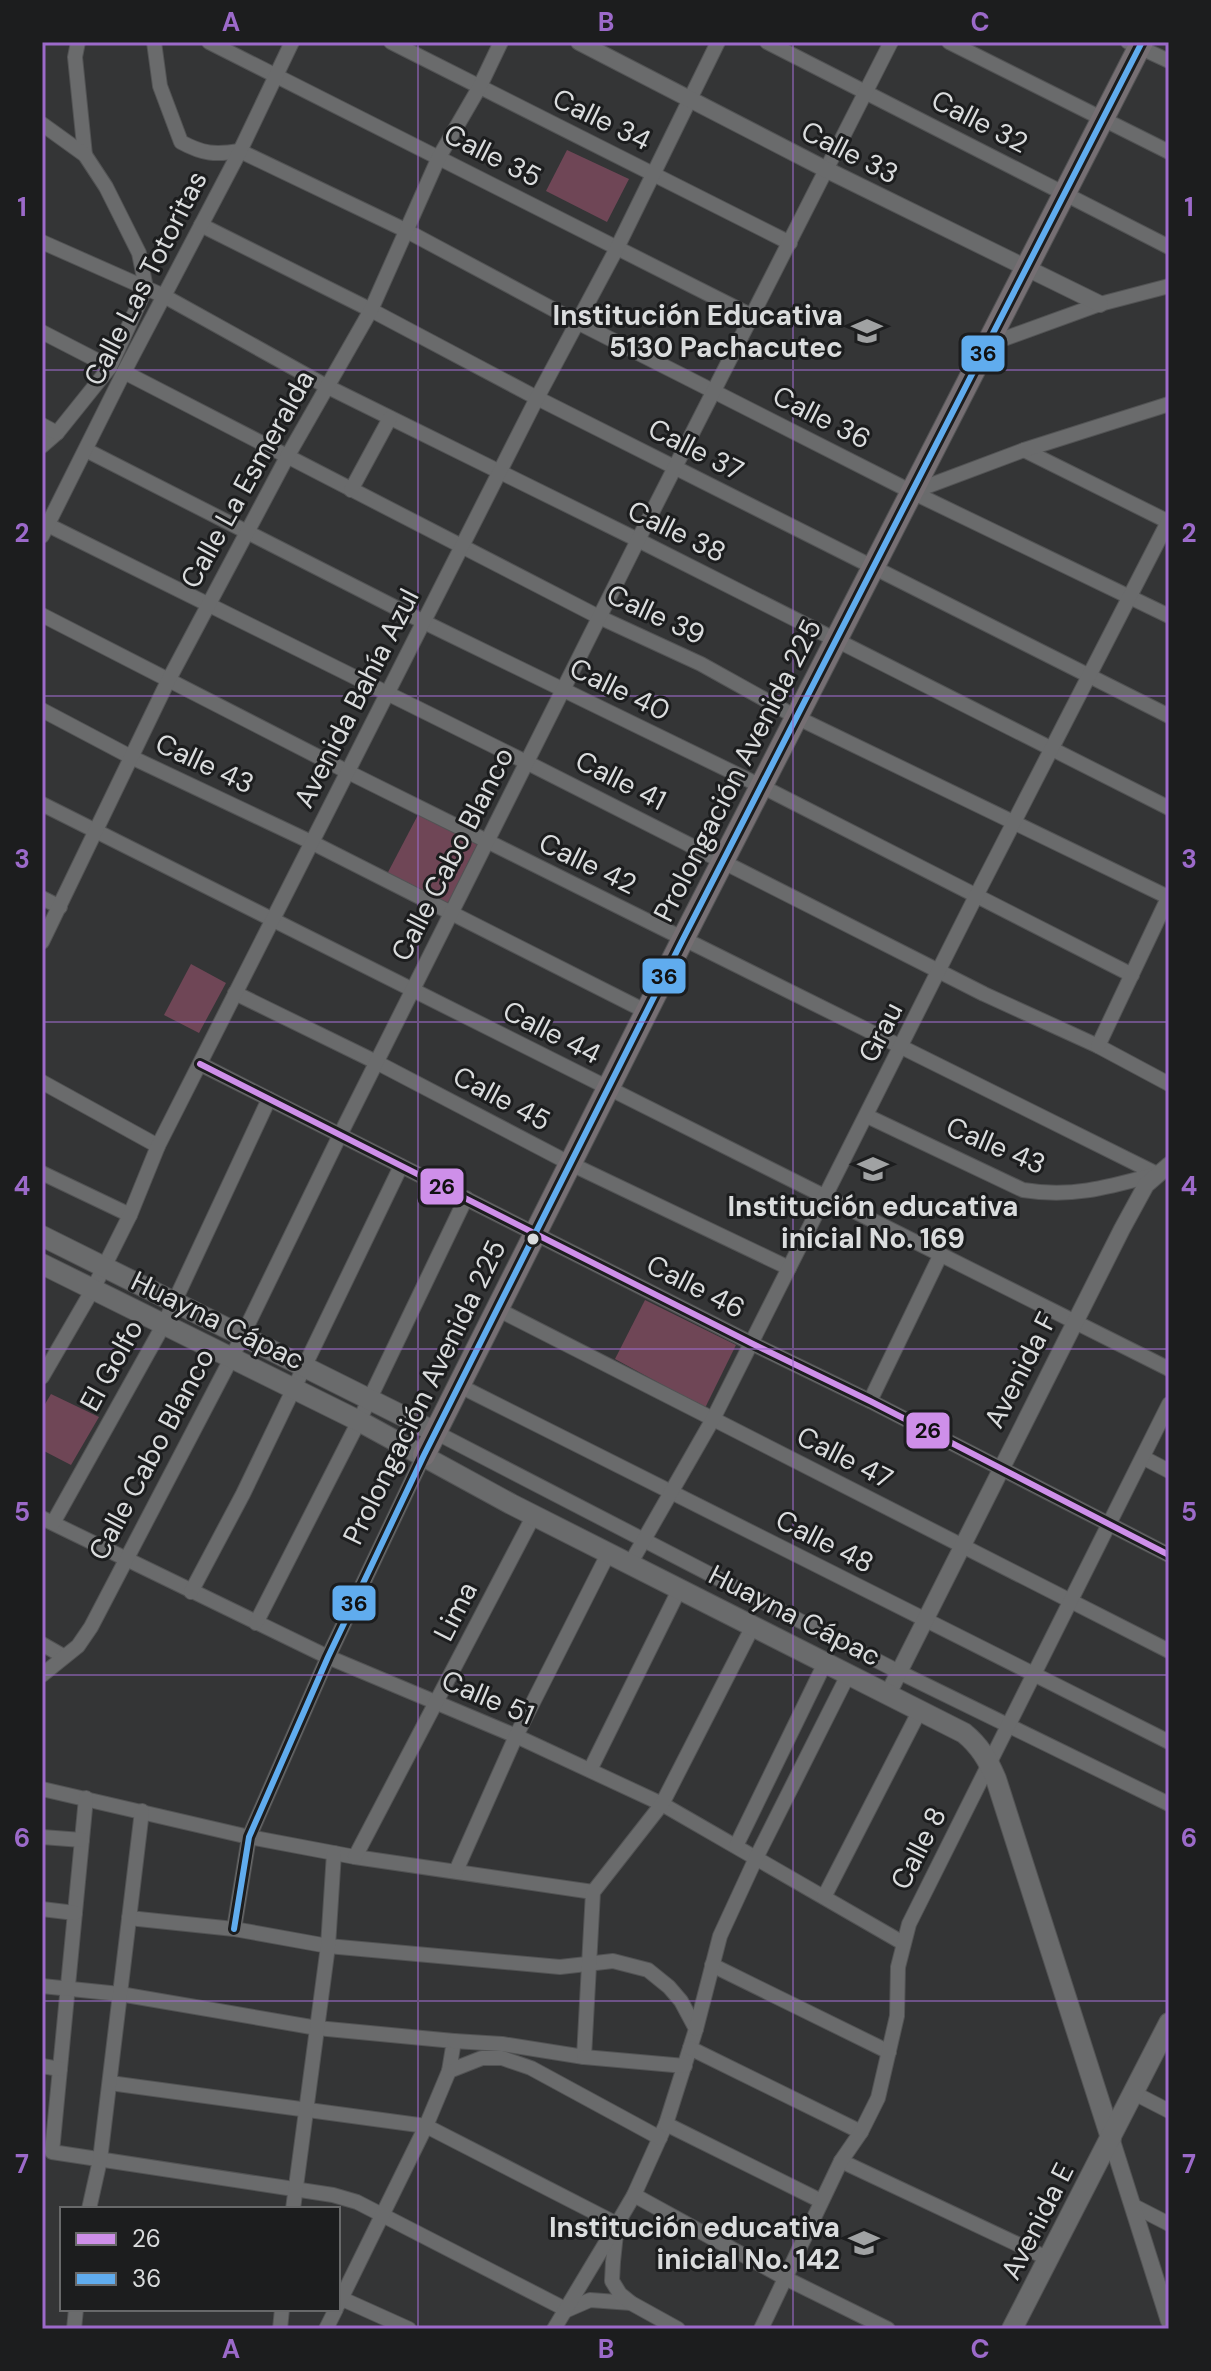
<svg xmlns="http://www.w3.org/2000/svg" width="1211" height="2371" viewBox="0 0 1211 2371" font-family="'DM Sans',sans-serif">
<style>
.green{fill:#6f4656}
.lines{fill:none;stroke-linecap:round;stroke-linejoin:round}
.minor-casing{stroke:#525354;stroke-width:16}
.tertiary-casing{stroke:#525354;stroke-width:18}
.secondary-casing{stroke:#525354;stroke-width:22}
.primary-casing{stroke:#525354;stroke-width:24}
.minor{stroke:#6a6b6c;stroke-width:14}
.tertiary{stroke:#6a6b6c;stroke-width:16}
.secondary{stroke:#6a6b6c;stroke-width:20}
.primary{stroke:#766f73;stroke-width:22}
.bus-1-casing{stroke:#1c1d1e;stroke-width:12}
.bus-2-casing{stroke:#1c1d1e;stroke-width:12}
.bus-1{stroke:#ce8fe9;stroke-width:6}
.bus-2{stroke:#60acee;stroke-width:6}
.grid{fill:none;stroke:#9c6aca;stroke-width:2;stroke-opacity:0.55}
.bus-dot{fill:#dadcdd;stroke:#1c1d1e;stroke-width:3}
.labels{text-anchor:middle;stroke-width:6;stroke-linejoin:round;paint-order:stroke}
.street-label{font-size:28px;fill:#dadcdd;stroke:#1c1d1e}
.poi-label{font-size:28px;font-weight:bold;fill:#dadcdd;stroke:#1c1d1e;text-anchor:end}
.line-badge{stroke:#1c1d1e;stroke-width:3}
.pale-badge-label{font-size:22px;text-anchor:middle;font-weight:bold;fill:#111}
.neatline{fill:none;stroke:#9c6aca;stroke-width:3}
.grid-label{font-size:26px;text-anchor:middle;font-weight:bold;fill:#9c6aca}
</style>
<rect width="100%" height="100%" fill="#343536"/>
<g class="green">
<polygon points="567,150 629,179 607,222 546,191"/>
<polygon points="419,813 478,844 446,907 386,876"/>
<polygon points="191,964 226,983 199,1033 164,1015"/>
<polygon points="645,1300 736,1345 705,1408 615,1359"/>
<polygon points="51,1394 99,1417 71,1465 42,1450 42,1409"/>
</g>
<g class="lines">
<g class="minor-casing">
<g id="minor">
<polyline points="78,42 75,57 85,155"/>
<path d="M154 42 160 86 181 142C203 154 215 155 240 151L405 230 577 322 912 492 1169 616"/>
<polyline points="209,42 752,316"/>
<polyline points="391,42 790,243"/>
<polyline points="767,42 1169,247"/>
<polyline points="949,42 1169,152"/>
<polyline points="1128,42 1169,61"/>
<polyline points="42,124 85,155 106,187 139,253 146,288 110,367 57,433 42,446"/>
<polyline points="201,225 371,310 537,398 1169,716"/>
<polyline points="42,242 164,296 326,386 638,540 1169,808"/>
<polyline points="42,332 110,367"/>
<polyline points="987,345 1100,304 1169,286"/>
<polyline points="124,372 599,617 701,664 798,718 1168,897"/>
<polyline points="42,425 57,433"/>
<polyline points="86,450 424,622 763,787 1132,975"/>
<polyline points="1024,450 1169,522"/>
<polyline points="351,490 390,418"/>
<polyline points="912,492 1024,450 1169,404"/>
<polyline points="48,525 528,763 984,994 1098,1046 1169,1084"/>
<polyline points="42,536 124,372 240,151 292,42"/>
<polyline points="42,615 348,772 1157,1174"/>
<polyline points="42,710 131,757 313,843 647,1012"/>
<polyline points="42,804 1169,1369"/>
<polyline points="42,898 60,907"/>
<polyline points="42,942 168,681 287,457 371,310 439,157 479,88 501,42"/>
<polyline points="235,993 376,1062 571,1164 789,1268"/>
<polyline points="1098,1046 1169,896"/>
<polyline points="200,1064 751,1343 870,1401 1169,1555"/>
<polyline points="42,1082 158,1146"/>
<path d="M867 1116 1023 1190C1073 1198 1109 1187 1157 1174"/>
<polyline points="42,1173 130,1215"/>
<polyline points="497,1309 1169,1651"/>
<polyline points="42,1377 93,1289 130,1215 158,1146 537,398 617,248 718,42"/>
<polyline points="458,1385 1169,1742"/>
<polyline points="870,1401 940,1256"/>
<polyline points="435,1432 899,1672 1169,1804"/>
<polyline points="1144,1458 1169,1471"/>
<polyline points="42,1518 328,1657 516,1736 662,1804 903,1943"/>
<polyline points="53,1523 164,1324 269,1099"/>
<polyline points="630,1564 713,1419 976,896 1169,520"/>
<polyline points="191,1592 243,1494 401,1166"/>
<polyline points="256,1623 359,1421 466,1198"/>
<polyline points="42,1644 63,1656"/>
<polyline points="42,1675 78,1646 91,1627 232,1357 340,1135 638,540 891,42"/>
<polyline points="590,1770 680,1588"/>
<polyline points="42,1789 249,1837 355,1857 593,1892"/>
<polyline points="86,1798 52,2152 333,2195 357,2202 567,2310 590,2300 631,2303"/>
<polyline points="42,1837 82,1840"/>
<polyline points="736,1846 826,1661"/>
<polyline points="355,1857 534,1515"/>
<polyline points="456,1871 516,1736 608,1554"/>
<polyline points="824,1897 920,1710"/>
<polyline points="42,1909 75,1913"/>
<polyline points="129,1918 234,1929 328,1946 560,1967 613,1961 648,1970 669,1987 681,2001 696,2029 666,2124 634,2195 617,2224 613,2262 612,2281 620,2294 631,2303 678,2329"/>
<polyline points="234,1929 249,1837 328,1657 424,1455"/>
<polyline points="712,1965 889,2052"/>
<polyline points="42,1986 120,1994 317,2028 454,2041 449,2071 482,2058 502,2058 531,2068 660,2138"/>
<polyline points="696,2029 720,1936 756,1858 849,1673"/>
<polyline points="454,2041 502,2044 584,2057 593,1892 662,1804 753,1626"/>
<polyline points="690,2048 861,2132"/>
<polyline points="584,2057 685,2066"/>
<polyline points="42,2066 60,2069"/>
<polyline points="110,2083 426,2126 617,2224 554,2329"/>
<polyline points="1134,2093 1169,2111"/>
<polyline points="666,2124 821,2201"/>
<polyline points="841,2161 1049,2259"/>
<polyline points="634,2195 785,2278 888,2329"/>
<polyline points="1134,2206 1169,2224"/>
<polyline points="89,2209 100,2160 142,1811"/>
<polyline points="293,2209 328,1946 334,1853"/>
<polyline points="338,2297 409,2329"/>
<polyline points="338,2305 426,2126 449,2071"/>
<polyline points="74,2329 76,2309"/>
<polyline points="280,2329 282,2309"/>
<polyline points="326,2329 336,2309"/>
<polyline points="761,2329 841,2161 861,2132 878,2098 897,2016 898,1967 909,1924 1169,1404"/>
</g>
</g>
<g class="tertiary-casing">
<g id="tertiary">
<polyline points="579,42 827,170 1100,304"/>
<polyline points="888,1694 1122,1229 1146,1185 1169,1165"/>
<polyline points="1111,2138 1169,2321"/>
</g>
</g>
<g class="secondary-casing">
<g id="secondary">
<polyline points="42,1236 435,1432"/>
<path d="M42 1264 359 1421 511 1504 964 1733C980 1746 988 1760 996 1779L1111 2138"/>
<polyline points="1012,2329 1169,2023"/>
</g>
</g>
<g class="primary-casing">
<polyline id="primary" points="424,1455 683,939 1142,42"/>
</g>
<use href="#minor" class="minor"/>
<use href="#tertiary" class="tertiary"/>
<use href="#secondary" class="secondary"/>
<use href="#primary" class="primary"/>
<g class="bus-1-casing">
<polyline id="bus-1" points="200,1064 751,1343 870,1401 1169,1555"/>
</g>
<g class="bus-2-casing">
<polyline id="bus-2" points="234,1929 249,1837 328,1657 424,1455 683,939 1142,42"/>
</g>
<use href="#bus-1" class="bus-1"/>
<use href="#bus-2" class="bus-2"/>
</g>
<path class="grid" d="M418 42V2329M793 42V2329M42 370H1169M42 696H1169M42 1022H1169M42 1349H1169M42 1675H1169M42 2001H1169"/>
<defs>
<g id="school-bare" transform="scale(2.4)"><path d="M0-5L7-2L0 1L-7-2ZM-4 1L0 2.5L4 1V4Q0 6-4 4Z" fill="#a0a2a3" stroke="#1c1d1e" stroke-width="2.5" paint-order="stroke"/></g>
</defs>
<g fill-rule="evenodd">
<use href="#school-bare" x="867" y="331"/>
<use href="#school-bare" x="873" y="1169"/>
<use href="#school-bare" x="864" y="2243"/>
</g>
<circle class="bus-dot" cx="533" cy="1239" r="7"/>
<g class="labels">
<g class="street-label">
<text transform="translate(602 119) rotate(26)" y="10">Calle 34</text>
<text transform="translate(980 121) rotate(27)" y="10">Calle 32</text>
<text transform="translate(850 152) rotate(27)" y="10">Calle 33</text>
<text transform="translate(493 155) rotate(27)" y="10">Calle 35</text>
<text transform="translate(145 278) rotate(-63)" y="10">Calle Las Totoritas</text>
<text transform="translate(822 417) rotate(27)" y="10">Calle 36</text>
<text transform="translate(696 449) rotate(27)" y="10">Calle 37</text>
<text transform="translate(247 479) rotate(-61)" y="10">Calle La Esmeralda</text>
<text transform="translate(677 531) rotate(26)" y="10">Calle 38</text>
<text transform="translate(656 614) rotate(25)" y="10">Calle 39</text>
<text transform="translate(620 689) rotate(26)" y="10">Calle 40</text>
<text transform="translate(356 698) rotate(-63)" y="10">Avenida Bahía Azul</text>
<text transform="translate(205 763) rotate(25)" y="10">Calle 43</text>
<text transform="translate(737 770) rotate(-63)" y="10">Prolongación Avenida 225</text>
<text transform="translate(621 780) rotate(27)" y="10">Calle 41</text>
<text transform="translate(452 854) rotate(-63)" y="10">Calle Cabo Blanco</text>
<text transform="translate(588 863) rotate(26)" y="10">Calle 42</text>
<text transform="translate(552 1032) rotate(27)" y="10">Calle 44</text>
<text transform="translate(880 1032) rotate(-63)" y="10">Grau</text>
<text transform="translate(502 1098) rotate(28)" y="10">Calle 45</text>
<text transform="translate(996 1145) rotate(23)" y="10">Calle 43</text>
<text transform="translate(696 1286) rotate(27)" y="10">Calle 46</text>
<text transform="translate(218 1320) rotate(26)" y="10">Huayna Cápac</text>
<text transform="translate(111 1365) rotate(-61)" y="10">El Golfo</text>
<text transform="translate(1020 1370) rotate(-63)" y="10">Avenida F</text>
<text transform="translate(424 1392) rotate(-64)" y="10">Prolongación Avenida 225</text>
<text transform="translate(151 1454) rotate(-62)" y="10">Calle Cabo Blanco</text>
<text transform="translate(845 1457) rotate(27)" y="10">Calle 47</text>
<text transform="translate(825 1541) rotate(27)" y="10">Calle 48</text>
<text transform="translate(455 1611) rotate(-63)" y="10">Lima</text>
<text transform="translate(795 1615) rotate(27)" y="10">Huayna Cápac</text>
<text transform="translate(488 1697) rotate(23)" y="10">Calle 51</text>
<text transform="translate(918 1848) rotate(-63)" y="10">Calle 8</text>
<text transform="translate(1037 2221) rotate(-63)" y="10">Avenida E</text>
</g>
<g class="poi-label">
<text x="843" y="325">Institución Educativa<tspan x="843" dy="32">5130 Pachacutec</tspan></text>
<text x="873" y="1216" text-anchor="middle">Institución educativa<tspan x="873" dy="32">inicial No. 169</tspan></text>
<text x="840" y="2237">Institución educativa<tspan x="840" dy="32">inicial No. 142</tspan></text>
</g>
</g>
<g class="line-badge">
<rect x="960" y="334" width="46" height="39" rx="8" fill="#60acee"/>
<rect x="641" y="957" width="46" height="38" rx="8" fill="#60acee"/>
<rect x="419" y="1167" width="46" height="39" rx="8" fill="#ce8fe9"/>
<rect x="905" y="1411" width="46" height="39" rx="8" fill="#ce8fe9"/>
<rect x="331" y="1584" width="46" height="38" rx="8" fill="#60acee"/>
</g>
<g class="pale-badge-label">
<text x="983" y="361">36</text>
<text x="664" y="984">36</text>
<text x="442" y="1194">26</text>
<text x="928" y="1438">26</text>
<text x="354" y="1611">36</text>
</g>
<rect width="1211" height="2371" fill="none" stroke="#1c1d1e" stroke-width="88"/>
<rect x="60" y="2207" width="280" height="104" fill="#1c1d1e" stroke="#68696a" stroke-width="2"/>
<rect x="76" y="2233" width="40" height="12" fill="#ce8fe9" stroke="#68696a" stroke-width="2"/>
<text x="132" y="2247" font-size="24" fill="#dadcdd">26</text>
<rect x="76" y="2273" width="40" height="12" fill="#60acee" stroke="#68696a" stroke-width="2"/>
<text x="132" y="2287" font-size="24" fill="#dadcdd">36</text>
<rect x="44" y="44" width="1123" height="2283" class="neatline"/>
<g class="grid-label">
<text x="231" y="31">A</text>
<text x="606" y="31">B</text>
<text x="980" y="31">C</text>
<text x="22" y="216">1</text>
<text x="1189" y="216">1</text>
<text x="22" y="542">2</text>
<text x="1189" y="542">2</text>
<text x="22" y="868">3</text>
<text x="1189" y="868">3</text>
<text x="22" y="1195">4</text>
<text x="1189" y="1195">4</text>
<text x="22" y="1521">5</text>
<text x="1189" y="1521">5</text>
<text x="22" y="1847">6</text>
<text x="1189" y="1847">6</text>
<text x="22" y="2173">7</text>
<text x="1189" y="2173">7</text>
<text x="231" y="2358">A</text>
<text x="606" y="2358">B</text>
<text x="980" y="2358">C</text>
</g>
</svg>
